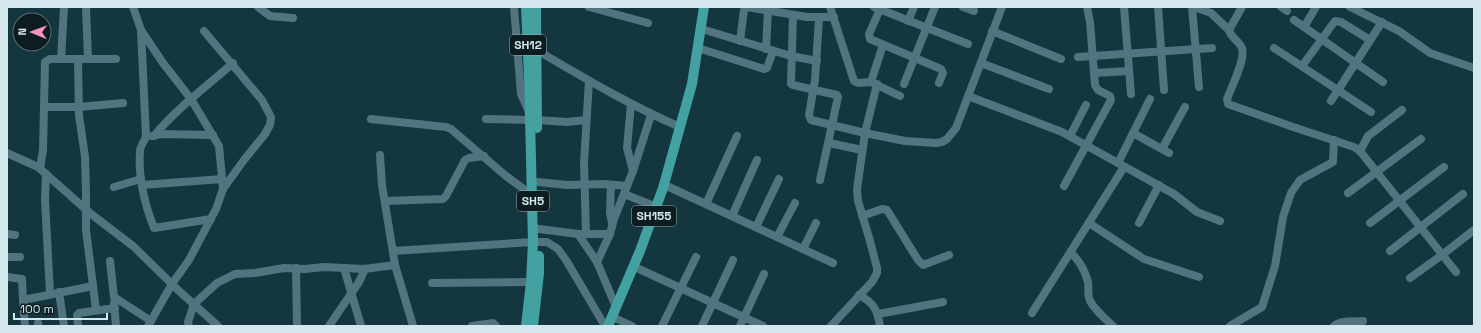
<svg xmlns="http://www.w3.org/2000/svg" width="1481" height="333" viewBox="0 0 1481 333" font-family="'Space Grotesk',sans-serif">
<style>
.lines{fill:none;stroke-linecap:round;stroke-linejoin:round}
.minor{stroke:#51747e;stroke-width:8}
.major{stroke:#43a2a1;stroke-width:10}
.labels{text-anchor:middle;stroke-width:3;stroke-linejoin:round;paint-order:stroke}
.shield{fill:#0d1c1f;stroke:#98aaae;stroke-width:1}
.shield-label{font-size:12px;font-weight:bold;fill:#d4e7ec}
</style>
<rect width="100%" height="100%" fill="#13363f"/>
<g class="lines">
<g class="minor">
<polyline points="86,7 88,59"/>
<polyline points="133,7 141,30 163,63 191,99 219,146 223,189"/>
<polyline points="258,7 270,16 293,18"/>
<polyline points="514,7 521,94 529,112"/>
<polyline points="589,7 648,23"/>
<polyline points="830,7 854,81 858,83 871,82 900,96"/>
<polyline points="874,7 968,44"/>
<polyline points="881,7 869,34 870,39 941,69 943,73 939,83"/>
<polyline points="963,7 974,11"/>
<polyline points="1124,7 1131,94"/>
<polyline points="1158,7 1164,90"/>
<polyline points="1192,7 1199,87"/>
<polyline points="1194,7 1211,13 1229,30"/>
<path d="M1242 7 1229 30C1231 38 1239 41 1242 48 1246 59 1231 88 1227 99L1228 104 1293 127 1354 147 1360 151 1456 272"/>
<polyline points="1281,7 1287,11"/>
<polyline points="1350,7 1399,31 1430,53 1474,68"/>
<polyline points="793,15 791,84 793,85 837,95 838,97 820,180"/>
<polyline points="819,18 815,80 809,115 811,120 865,133 905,141 936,143 942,142 947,139 956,128 1002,7"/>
<polyline points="1294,20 1383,82"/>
<polyline points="908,21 914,7"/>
<polyline points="1304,27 1316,7"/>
<path d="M141 30 146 137C144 141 140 147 140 151 138 177 145 205 154 228L211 219"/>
<polyline points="705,30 791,56 817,61"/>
<polyline points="992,31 1061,59"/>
<polyline points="740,41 744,10 747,7 807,17 834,17"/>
<path d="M533 48C581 76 629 105 680 127"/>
<polyline points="698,48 764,69 767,68 773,51"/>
<polyline points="1274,48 1371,112"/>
<polyline points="766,49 768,10"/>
<polyline points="1078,57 1212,48"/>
<polyline points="61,59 64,7"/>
<polyline points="78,59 79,115 85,157 86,193 86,230 96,310"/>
<polyline points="981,63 1049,89"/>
<polyline points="1302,66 1335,21 1341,22 1370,40"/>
<polyline points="1094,73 1129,71"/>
<polyline points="871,82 883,45"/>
<polyline points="904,84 935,7"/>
<polyline points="968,96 1062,132 1174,194 1197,212 1220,221"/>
<polyline points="1331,101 1382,22"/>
<polyline points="631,104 627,148 633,171"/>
<polyline points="44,107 79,107 123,103"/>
<polyline points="371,119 446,127 451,129 506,176 532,195"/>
<polyline points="486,119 530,120"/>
<polyline points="537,120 567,122 586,120"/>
<polyline points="1133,133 1169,153"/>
<polyline points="152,136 160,134 213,135"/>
<path d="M154 136C177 108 206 87 233 63"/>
<polyline points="1070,136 1086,105"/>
<polyline points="829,143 862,150"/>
<polyline points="1162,149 1185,107"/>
<polyline points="1360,151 1368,136 1402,110"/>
<polyline points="7,153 38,167 91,214 133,246 178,290 218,326"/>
<polyline points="380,155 382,185 395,265 413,326"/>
<polyline points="1118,163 1150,99"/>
<polyline points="40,168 43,150 45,62 50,59 116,59"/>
<polyline points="46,174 45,199 50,294"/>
<polyline points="538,182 567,185 604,184 627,186"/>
<polyline points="142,185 222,179"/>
<polyline points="611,185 610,213 612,223"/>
<polyline points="1064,186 1111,100 1110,96 1098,90 1095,85 1090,22 1087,7"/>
<polyline points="114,187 141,179"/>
<polyline points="669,187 833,263"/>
<polyline points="1348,193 1421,139"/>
<polyline points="624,194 657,207"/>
<polyline points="385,201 443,199 446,196 465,160 469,158 484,156"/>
<polyline points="706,204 737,136"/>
<polyline points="732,216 757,160"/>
<polyline points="862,216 882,209 887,210 918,260 923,265 949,255"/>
<polyline points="1089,223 1144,259 1199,277"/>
<polyline points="1139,223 1159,185"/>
<polyline points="1370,223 1444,167"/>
<polyline points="756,227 779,179"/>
<polyline points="539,229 578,234 610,234"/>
<polyline points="7,234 15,235"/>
<polyline points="578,234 597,262 616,307"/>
<polyline points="586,234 584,163 589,81"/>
<polyline points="777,237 795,203"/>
<polyline points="803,249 816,223"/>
<polyline points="393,251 533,242 547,242 558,249 566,260 605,326"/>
<polyline points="1390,251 1463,194"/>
<path d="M1071 253C1079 260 1085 271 1088 282 1089 288 1087 295 1090 301 1095 310 1105 319 1113 326"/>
<polyline points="7,257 20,257"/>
<polyline points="110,261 114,297 151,321"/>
<polyline points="597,262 610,234 614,219 633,171 651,115"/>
<polyline points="296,268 297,324"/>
<polyline points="344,268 361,326"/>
<polyline points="639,269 763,326"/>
<polyline points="7,277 22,279 23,300 93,286"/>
<polyline points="1410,278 1442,255 1474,230"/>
<polyline points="432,283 531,282"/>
<polyline points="59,292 64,326"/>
<path d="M859 295C874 303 877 309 880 326"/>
<polyline points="23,300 25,326"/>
<polyline points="114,303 116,326"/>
<polyline points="1032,313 1124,167"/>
<polyline points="878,314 943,302"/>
<polyline points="617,319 632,326"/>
<polyline points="38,323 38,326"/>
<polyline points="78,326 77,315 79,313 115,308"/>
<polyline points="148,326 172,284 189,260 216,209 223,189 244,160 265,134 270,125 271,117 262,100 204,31"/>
<polyline points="189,326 188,322 194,304 217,283 235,274 255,273 284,268 305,269 324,267 364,269 395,265"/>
<polyline points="329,326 359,282 365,269"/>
<polyline points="472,326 493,323 496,326"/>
<polyline points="662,326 696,257"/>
<polyline points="702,326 733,260"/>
<polyline points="740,326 764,274"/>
<polyline points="831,326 872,282 877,273 877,268 870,241 858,201 857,189 865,133 877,84"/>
<polyline points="1230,326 1262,307 1275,266 1283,217 1291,193 1300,180 1333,162 1334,140"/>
<path d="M1334 326C1339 320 1355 322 1363 321"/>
</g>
<g class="major">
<polyline points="526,7 529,76 533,242 531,282 526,326"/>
<polyline points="536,7 537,128"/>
<polyline points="533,326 539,273 539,256"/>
<polyline points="608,326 640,251 663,188 692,84 704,7"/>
</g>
</g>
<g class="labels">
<g class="shield">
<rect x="510" y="35" width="36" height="20" rx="3"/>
<rect x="517" y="191" width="32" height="20" rx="3"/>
<rect x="632" y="206" width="44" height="20" rx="3"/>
</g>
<g class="shield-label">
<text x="528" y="49">SH12</text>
<text x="533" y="205">SH5</text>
<text x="654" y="220">SH155</text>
</g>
</g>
<rect width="1481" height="333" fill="none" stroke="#d4e7ec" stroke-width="16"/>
<g transform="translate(32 32) rotate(271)"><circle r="19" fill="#0d1c1f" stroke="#5d6d71"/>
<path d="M0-3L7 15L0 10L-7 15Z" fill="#fc8fc1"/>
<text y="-6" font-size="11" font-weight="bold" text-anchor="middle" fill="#d4e7ec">N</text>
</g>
<path d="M14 313v6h93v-6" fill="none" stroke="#d4e7ec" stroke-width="2"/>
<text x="20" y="313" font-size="12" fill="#d4e7ec" stroke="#0d1c1f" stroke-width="3" paint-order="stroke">100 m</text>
</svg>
